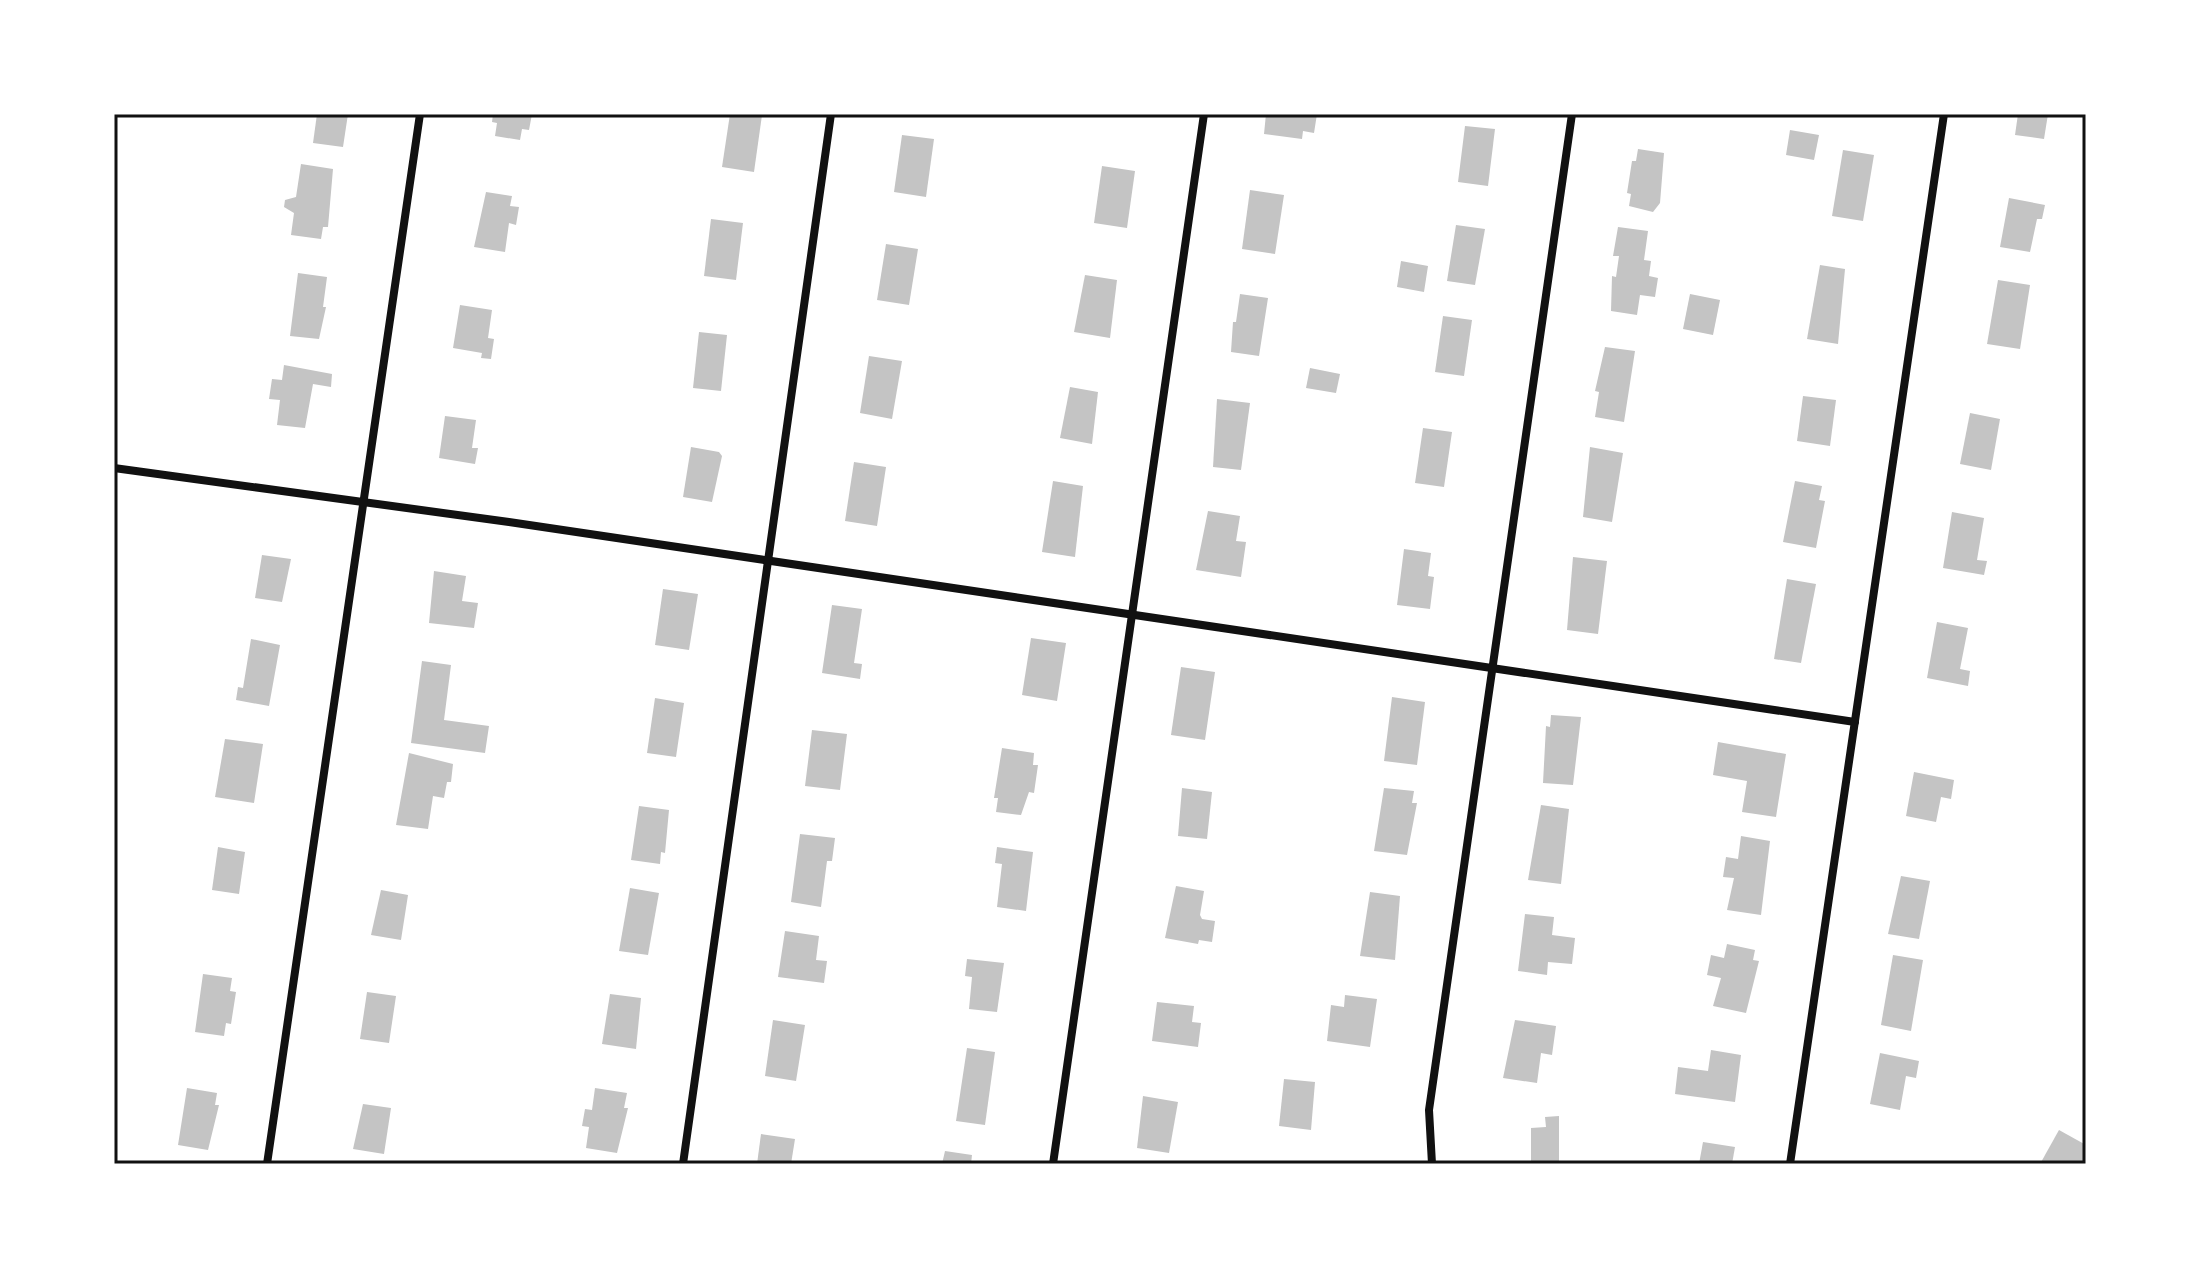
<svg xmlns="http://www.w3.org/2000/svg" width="2200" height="1278" viewBox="0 0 2200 1278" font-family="'Noto Sans',sans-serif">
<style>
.building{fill:#c4c4c4}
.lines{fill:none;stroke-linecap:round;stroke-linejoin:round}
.minor{stroke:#111;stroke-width:8}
.neatline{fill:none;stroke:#111;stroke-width:3}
</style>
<rect width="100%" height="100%" fill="#fff"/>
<g class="building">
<polygon points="317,114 348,114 343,147 313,143"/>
<polygon points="493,114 532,114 529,130 522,129 520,140 495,136 497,123 492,122"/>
<polygon points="730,114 762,115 754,172 722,167"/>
<polygon points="1266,114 1317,114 1314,133 1303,131 1302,139 1264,134"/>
<polygon points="2018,114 2048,114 2044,139 2015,135"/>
<polygon points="1465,126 1495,129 1488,186 1458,182"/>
<polygon points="1790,130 1819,135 1814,160 1786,155"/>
<polygon points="902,135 934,139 926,197 894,192"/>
<polygon points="1638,149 1664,153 1660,203 1653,212 1629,206 1631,194 1627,193 1632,161 1636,161"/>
<polygon points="1843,150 1874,155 1863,221 1832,216"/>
<polygon points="301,164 333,169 328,227 323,227 321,239 291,235 294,213 284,207 285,200 296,197"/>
<polygon points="1102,166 1135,171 1127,228 1094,223"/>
<polygon points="1250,190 1284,195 1275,254 1242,249"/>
<polygon points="486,192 512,196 510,206 519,207 516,225 509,223 505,252 474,247"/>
<polygon points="2009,198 2045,205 2042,219 2037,219 2030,252 2000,247"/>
<polygon points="711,219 743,223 736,280 704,276"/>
<polygon points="1456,225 1485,229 1475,285 1447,281"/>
<polygon points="1618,227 1648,231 1644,260 1651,261 1649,276 1658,278 1655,297 1640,295 1637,315 1611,311 1612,276 1616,277 1619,256 1613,256"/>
<polygon points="886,244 918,249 909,305 877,300"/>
<polygon points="1401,261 1428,266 1424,292 1397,287"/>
<polygon points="1820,265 1845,269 1838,344 1807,339"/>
<polygon points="298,273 327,277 323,307 326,307 319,339 290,336"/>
<polygon points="1085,275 1117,280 1110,338 1074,332"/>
<polygon points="1998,280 2030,285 2020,349 1987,344"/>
<polygon points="1240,294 1268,298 1259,356 1231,352 1233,322 1236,322"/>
<polygon points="1690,294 1720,300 1713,335 1683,329"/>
<polygon points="460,305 492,310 488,338 494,339 491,359 481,358 482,353 453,348"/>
<polygon points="1443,316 1472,320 1464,376 1435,372"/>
<polygon points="699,332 727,335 721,391 693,388"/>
<polygon points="1605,347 1635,351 1624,422 1595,417 1599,392 1595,391"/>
<polygon points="869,356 902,361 892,419 860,413"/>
<polygon points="284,365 332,374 331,387 313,384 305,428 277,425 280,400 269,399 272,379 282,380"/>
<polygon points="1310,368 1340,374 1336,393 1306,388"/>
<polygon points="1070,387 1098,392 1092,444 1060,438"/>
<polygon points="1803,396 1836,400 1830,446 1797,441"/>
<polygon points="1217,399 1250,403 1241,470 1213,467"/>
<polygon points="1970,413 2000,419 1991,470 1960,464"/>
<polygon points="445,416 476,420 472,448 478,448 475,464 439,458"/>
<polygon points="1423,428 1452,432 1444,487 1415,483"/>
<polygon points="691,447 719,452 722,456 712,502 683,497"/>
<polygon points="1590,447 1623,453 1612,522 1583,517"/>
<polygon points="854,462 886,467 877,526 845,521"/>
<polygon points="1053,481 1083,486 1075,557 1042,552"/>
<polygon points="1795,481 1822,486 1819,500 1825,501 1816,548 1783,542"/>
<polygon points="1208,511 1240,516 1236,541 1246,542 1241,577 1196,570"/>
<polygon points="1952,512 1984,518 1977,560 1987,561 1984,575 1943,568"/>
<polygon points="1404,549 1431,553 1428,576 1434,577 1430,609 1397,605"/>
<polygon points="262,555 291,559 282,602 255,598"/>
<polygon points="1573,557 1607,561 1598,634 1567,630"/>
<polygon points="434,571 466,576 462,601 478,603 474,628 429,623"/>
<polygon points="1787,579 1816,584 1801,663 1774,659"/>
<polygon points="663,589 698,594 689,650 655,645"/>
<polygon points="832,605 862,609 854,663 862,664 860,679 822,673"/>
<polygon points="1937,622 1968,628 1960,669 1970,671 1968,686 1927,678"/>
<polygon points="1031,638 1066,643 1057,701 1022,695"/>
<polygon points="251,639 280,645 269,706 236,700 238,687 243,688"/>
<polygon points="422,661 451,665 444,720 489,726 485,753 411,743"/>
<polygon points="1181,667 1215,672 1205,740 1171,735"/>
<polygon points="1392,697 1425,702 1417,765 1384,761"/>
<polygon points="655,698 684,703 676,757 647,753"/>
<polygon points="1551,715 1581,717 1573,785 1543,783 1546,726 1550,727"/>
<polygon points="812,730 847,734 840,790 805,786"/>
<polygon points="225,739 263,744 254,803 215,797"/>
<polygon points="1718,742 1786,754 1776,817 1742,812 1747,781 1713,775"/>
<polygon points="1002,748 1034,753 1033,765 1038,765 1034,793 1029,792 1021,815 996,812 998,798 994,798"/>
<polygon points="409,753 453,764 451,782 447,782 444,798 433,796 428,829 396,825"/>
<polygon points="1914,772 1954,780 1951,799 1941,797 1936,822 1906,816"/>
<polygon points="1182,788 1212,792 1207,839 1178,836"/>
<polygon points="1384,788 1414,791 1412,803 1417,803 1407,855 1374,851"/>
<polygon points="1541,805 1569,809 1561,884 1528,880"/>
<polygon points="639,806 669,810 665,853 661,852 660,864 631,860"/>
<polygon points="800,834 835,838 832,861 827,861 821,907 791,902"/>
<polygon points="1741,836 1770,841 1761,915 1727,910 1734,878 1723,877 1726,857 1738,859"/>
<polygon points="218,847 245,852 239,894 212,890"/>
<polygon points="997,847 1033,852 1026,911 997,907 1002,864 995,863"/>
<polygon points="1901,876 1930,881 1919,939 1888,934"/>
<polygon points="1176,886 1204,891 1200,915 1202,919 1215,921 1212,942 1199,940 1198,944 1165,938"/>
<polygon points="630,888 659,893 648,955 619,951"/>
<polygon points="381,890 408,895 401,940 371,935"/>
<polygon points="1370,892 1400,896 1395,960 1360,956"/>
<polygon points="1525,914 1554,917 1552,935 1575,938 1572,964 1548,962 1547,975 1518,971"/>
<polygon points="785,931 819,936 816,960 827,961 824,983 778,977"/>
<polygon points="1727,944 1755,950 1753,960 1759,961 1746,1013 1713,1006 1721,978 1707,975 1711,955 1724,958"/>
<polygon points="1893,955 1923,960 1911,1031 1881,1025"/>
<polygon points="967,959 1004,963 997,1012 969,1009 972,977 965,976"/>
<polygon points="203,974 232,978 230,991 236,992 231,1024 226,1023 224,1036 195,1032"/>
<polygon points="367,992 396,996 389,1043 360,1039"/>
<polygon points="610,994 641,998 636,1049 602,1044"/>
<polygon points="1345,995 1377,999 1370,1047 1327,1041 1331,1005 1344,1007"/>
<polygon points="1157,1002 1194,1006 1192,1022 1201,1023 1198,1047 1152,1041"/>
<polygon points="773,1020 805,1025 796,1081 765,1076"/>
<polygon points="1515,1020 1556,1026 1552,1055 1541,1053 1537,1083 1503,1078"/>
<polygon points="967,1048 995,1052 985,1125 956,1121"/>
<polygon points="1711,1050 1741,1055 1735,1102 1675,1094 1678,1067 1708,1071"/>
<polygon points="1880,1053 1919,1061 1916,1078 1906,1076 1900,1110 1870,1104"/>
<polygon points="1284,1079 1315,1082 1311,1130 1279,1126"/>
<polygon points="187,1088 217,1093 215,1105 219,1105 208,1150 178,1145"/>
<polygon points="595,1088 627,1093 624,1108 628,1108 617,1153 586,1148 589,1127 582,1126 585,1109 592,1110"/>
<polygon points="1143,1096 1178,1102 1169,1153 1137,1148"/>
<polygon points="363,1104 391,1108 384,1154 353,1149"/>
<polygon points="1559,1116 1559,1164 1531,1164 1531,1128 1546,1127 1545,1117"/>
<polygon points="2059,1130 2086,1145 2083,1164 2040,1164"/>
<polygon points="761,1134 795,1139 791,1164 757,1164"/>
<polygon points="1703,1142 1735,1147 1732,1164 1699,1164"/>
<polygon points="945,1151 972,1155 971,1164 942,1164"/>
</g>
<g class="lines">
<g class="minor">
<polyline points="114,468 509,522 1855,722"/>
<polyline points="267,1164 420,114"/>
<polyline points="683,1164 831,114"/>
<polyline points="1053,1164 1204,114"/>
<polyline points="1432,1164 1429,1110 1572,114"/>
<polyline points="1790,1164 1944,114"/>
</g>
</g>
<rect width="2200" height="1278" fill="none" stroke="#ffffff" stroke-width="232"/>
<rect x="116" y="116" width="1968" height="1046" class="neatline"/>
</svg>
